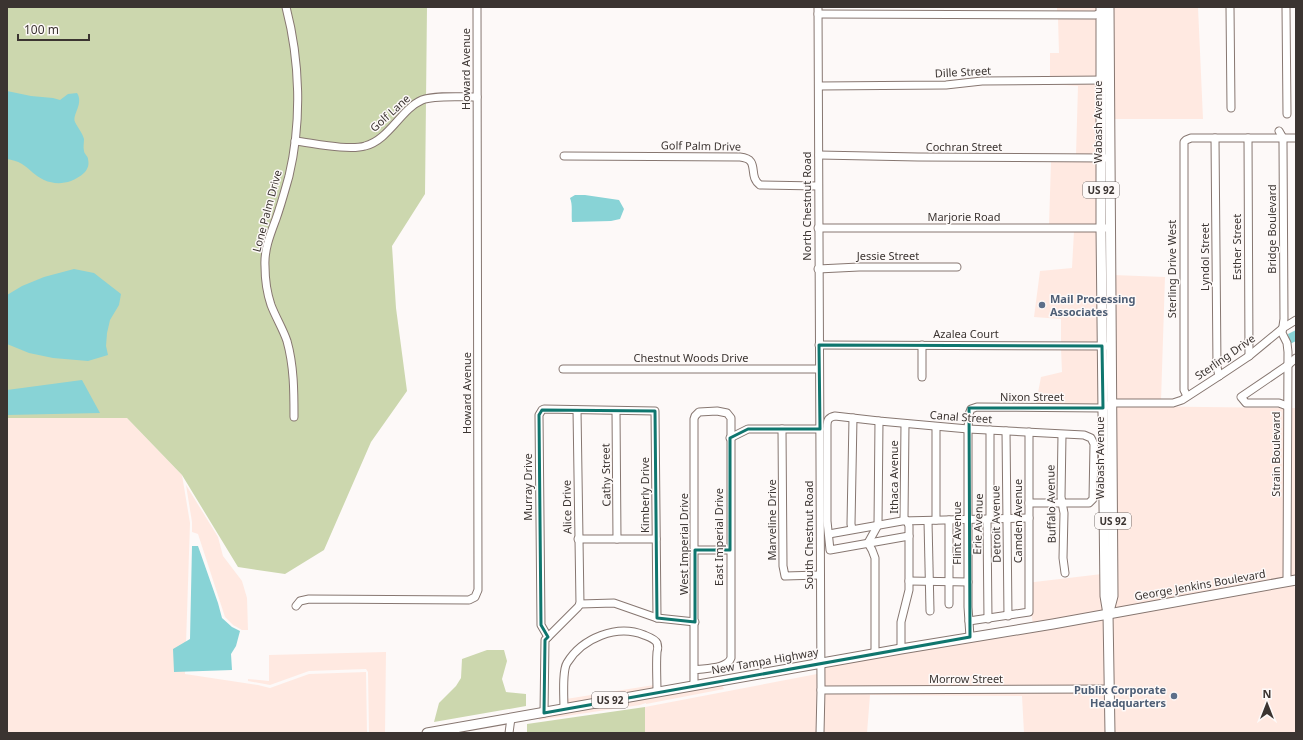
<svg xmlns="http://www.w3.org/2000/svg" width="1303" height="740" viewBox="0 0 1303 740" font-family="'Noto Sans',sans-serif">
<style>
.built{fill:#ffe9e1}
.green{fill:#ccd7ae}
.water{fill:#88d3d6}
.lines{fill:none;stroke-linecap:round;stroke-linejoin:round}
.minor-casing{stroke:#877771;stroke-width:9}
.major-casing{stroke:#877771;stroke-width:11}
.minor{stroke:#fff;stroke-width:7}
.major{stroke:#fff;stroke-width:9}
.marked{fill:none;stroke:#0f766e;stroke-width:3;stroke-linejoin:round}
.service-dot{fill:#5c6f8a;stroke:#fdf9f8;stroke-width:1.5}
.labels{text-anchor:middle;stroke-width:3;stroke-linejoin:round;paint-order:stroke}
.shield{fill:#fdf9f8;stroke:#756f6d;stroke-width:1}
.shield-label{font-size:10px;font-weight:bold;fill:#3b3431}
.street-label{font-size:11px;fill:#3b3431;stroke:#fdf9f8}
.service-label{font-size:11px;font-weight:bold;fill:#4e5e75;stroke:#fdf9f8;text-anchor:start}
</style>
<rect width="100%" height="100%" fill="#fdf9f8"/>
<g class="built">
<rect x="1057" y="7" width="41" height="6"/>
<polygon points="1112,7 1198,7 1203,119 1112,119"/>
<polygon points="1058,18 1098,18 1098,77 1050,78 1050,53 1059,53"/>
<polygon points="1098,83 1099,155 1076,155 1078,86 1050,84"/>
<polygon points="1051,161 1099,161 1099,225 1049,225"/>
<polygon points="1049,231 1099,231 1100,343 1061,343 1061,319 1034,317 1040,271 1072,268 1074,231"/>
<polygon points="1113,275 1165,277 1161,401 1115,400"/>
<polygon points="1061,349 1100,349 1100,405 1094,406 1036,403 1041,377 1062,372"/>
<polygon points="1115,406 1285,408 1284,579 1112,610"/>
<polygon points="1290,408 1296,408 1296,577 1289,578"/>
<polygon points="7,418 127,418 182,475 190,523 185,674 258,685 270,688 309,674 366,672 367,733 7,733"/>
<polygon points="186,485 218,537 223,556 242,581 247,598 248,630 242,630 233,625 225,617 198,534 192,532 192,522"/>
<polygon points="1102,574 1106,611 1033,624 1026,583"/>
<polygon points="1294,585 1296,594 1296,733 1113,733 1111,616 1212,598"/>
<polygon points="1106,617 1108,686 823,688 823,666"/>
<polygon points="386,652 385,733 369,733 368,672 366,669 309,671 270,685 248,681 248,679 269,681 269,655"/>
<polygon points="817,674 816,733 645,733 645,707"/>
<polygon points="654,685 655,690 566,705 566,699"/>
<polygon points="722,685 724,689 646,704 646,703 640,705 539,720 538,716"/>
<polygon points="1108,692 1108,733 1024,733 1022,696 870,695 867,733 822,733 823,693"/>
</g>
<g class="green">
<polygon points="7,7 427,7 425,194 392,246 396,308 407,391 371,442 324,550 285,574 238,567 182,475 127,418 7,418"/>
<polygon points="487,650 504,650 507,661 502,679 506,692 526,694 526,706 434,722 439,703 456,686 461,678 462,659"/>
<polygon points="645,707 645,733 527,733 527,724"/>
</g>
<g class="water">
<path d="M7 91 31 96 53 98 60 100 68 94 77 93C84 104 72 114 75 122 78 128 82 132 84 139 84 143 83 147 84 151 84 154 88 156 88 159 91 171 80 177 71 181 62 184 53 184 44 180 35 176 30 169 22 164 17 161 12 160 7 159Z"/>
<path d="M575 195H585L619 200 624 209 620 219 611 221 572 222C571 214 573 205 570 198Z"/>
<polygon points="74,269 94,273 121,294 119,305 110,320 107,333 106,346 108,355 88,361 53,358 29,353 7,344 7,295 22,286 44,277"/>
<polygon points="1296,330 1296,341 1290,344 1288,334"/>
<polygon points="82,380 100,413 7,415 7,390"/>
<polygon points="192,546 198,546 218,603 222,618 232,627 240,631 236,646 231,654 232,670 174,672 173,649 190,639"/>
</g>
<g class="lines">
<g class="minor-casing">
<g id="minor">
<path d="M286 7C300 61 302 121 289 176 285 190 281 205 276 219 270 235 264 250 265 266 265 279 267 293 271 305 276 318 283 329 287 341 294 366 294 392 294 417"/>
<polyline points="818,7 821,690 820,733"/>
<polyline points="1230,7 1231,108"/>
<polyline points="1286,7 1287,114"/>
<polyline points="818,14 1095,15 1101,13"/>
<polyline points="819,86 946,85 982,81 1105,80"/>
<polyline points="1279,131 1283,138 1283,143 1284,319 1282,333 1287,343 1288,352 1287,581"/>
<polyline points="1215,138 1217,367 1219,376"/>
<polyline points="1248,138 1249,356"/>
<path d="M295 141C313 143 349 151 365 146 389 140 401 109 422 100 434 95 462 97 477 97"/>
<polyline points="819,155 918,157 1106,158"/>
<path d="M564 156 740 157C761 159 747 176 760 185L818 186"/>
<polyline points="818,228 1106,228"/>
<polyline points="818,269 859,267 957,267"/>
<polyline points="819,345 1107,346"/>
<polyline points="922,345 922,377"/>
<polyline points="563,369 819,369"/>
<polyline points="1187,396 1184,390 1184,142 1186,140 1191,138 1296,138"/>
<polyline points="1287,406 1279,403 1246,403 1241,397 1288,365 1296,358"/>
<polyline points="577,410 580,604"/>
<polyline points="616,411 617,539"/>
<polyline points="782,429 783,566 785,576 820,575"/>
<polyline points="1006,431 1008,616"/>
<polyline points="1062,435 1061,497 1064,513 1063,558 1065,573"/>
<polyline points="730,438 748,429 820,429"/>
<polyline points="936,520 936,427"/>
<polyline points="928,521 930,611"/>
<polyline points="852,529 851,524 853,418"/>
<polyline points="829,534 902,521 1029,518"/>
<path d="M909 536 830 550 827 521V425C827 419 830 417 835 416L879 421 968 429 1084 435 1091 438 1094 444 1093 499 1089 503H1029"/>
<polyline points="578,539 656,539"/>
<polyline points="695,550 730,550"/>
<polyline points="909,581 968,582"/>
<polyline points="580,604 614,603 657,618 695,622"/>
<polyline points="949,604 949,520"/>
<polyline points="296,606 300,601 309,599 469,600 475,597 478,590 477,7"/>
<polyline points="988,619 987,523 988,519 990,517 990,430"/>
<polyline points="969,621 1029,612 1029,432"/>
<polyline points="548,637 541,625 539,415 542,410 544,409 655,411 657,618"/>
<polyline points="970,637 968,607 968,429 969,414 971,409 977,407 1103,408 1112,403 1173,403 1182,400 1219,376 1249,356 1283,328 1296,320"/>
<polyline points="901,649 901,622 909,590 909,526 907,521 904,518 905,424"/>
<polyline points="875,653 875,558 872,550 868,543 878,525 879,421"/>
<path d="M694 670C705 668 727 669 731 658V418L727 413 717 411 699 412 695 416 694 419V685"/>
<polyline points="821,690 1110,689"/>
<path d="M564 709C564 698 562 671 567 663 582 638 617 624 644 635 649 637 655 639 657 643 658 646 658 649 657 652 656 665 657 679 657 692"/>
<polyline points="544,713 545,640 578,607 580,604"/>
<polyline points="509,733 511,718"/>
</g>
</g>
<g class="major-casing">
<g id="major">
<polyline points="1101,7 1101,228 1105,596 1108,614 1110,733"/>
<polyline points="1109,611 1113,596 1109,7"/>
<polyline points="427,733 901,649 1053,624 1296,580"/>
</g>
</g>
<use href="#minor" class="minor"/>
<use href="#major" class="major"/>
</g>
<path class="marked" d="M819 345 1102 346 1103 408H969L970 637 544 713 545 640 548 637 541 625 539 415 542 410 655 411 657 618 695 622V550H730V438L748 429H820Z"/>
<g class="service-dot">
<circle cx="1042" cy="305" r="4"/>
<circle cx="1174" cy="696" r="4"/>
</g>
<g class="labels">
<g class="shield">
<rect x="1083" y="182" width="36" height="16" rx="3"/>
<rect x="1095" y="513" width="36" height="16" rx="3"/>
<rect x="592" y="692" width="36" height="16" rx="3"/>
</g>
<g class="shield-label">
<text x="1101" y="194">US 92</text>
<text x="1113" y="525">US 92</text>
<text x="610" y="704">US 92</text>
</g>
<g class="street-label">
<text transform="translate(466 69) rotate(-90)" y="4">Howard Avenue</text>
<text transform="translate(963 72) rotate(-3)" y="4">Dille Street</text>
<text transform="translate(390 113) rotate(-42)" y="4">Golf Lane</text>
<text transform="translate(1098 122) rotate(-90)" y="4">Wabash Avenue</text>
<text transform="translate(701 146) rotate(1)" y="4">Golf Palm Drive</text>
<text x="964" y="151">Cochran Street</text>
<text transform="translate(807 206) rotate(-90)" y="4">North Chestnut Road</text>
<text transform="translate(267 211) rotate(-75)" y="4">Lone Palm Drive</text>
<text x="964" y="221">Marjorie Road</text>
<text transform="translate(1272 229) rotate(-90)" y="4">Bridge Boulevard</text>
<text transform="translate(1237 247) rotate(-90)" y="4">Esther Street</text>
<text x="888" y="260">Jessie Street</text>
<text transform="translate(1205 257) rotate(-90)" y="4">Lyndol Street</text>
<text transform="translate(1172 269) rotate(-90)" y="4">Sterling Drive West</text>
<text x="966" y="338">Azalea Court</text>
<text transform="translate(1225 357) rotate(-35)" y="4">Sterling Drive</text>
<text x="691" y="362">Chestnut Woods Drive</text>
<text transform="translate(467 393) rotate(-90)" y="4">Howard Avenue</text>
<text x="1032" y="401">Nixon Street</text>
<text transform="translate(961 417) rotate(4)" y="4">Canal Street</text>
<text transform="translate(1276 454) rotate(-90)" y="4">Strain Boulevard</text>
<text transform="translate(1100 458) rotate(-90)" y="4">Wabash Avenue</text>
<text transform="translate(606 475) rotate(-91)" y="4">Cathy Street</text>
<text transform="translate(894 477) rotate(-90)" y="4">Ithaca Avenue</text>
<text transform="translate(528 487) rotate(-90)" y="4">Murray Drive</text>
<text transform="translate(645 495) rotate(-90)" y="4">Kimberly Drive</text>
<text transform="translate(1051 504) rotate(-91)" y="4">Buffalo Avenue</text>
<text transform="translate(567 507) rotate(-91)" y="4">Alice Drive</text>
<text transform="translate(772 520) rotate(-90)" y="4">Marveline Drive</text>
<text transform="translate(1018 521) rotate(-90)" y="4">Camden Avenue</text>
<text transform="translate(978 524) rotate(-88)" y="4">Erie Avenue</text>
<text transform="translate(996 524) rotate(-91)" y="4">Detroit Avenue</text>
<text transform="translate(957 533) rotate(-90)" y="4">Flint Avenue</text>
<text transform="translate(809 535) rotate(-90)" y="4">South Chestnut Road</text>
<text transform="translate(719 537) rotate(-90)" y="4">East Imperial Drive</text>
<text transform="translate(684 544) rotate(-90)" y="4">West Imperial Drive</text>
<text transform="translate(1200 585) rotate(-10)" y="4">George Jenkins Boulevard</text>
<text transform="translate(765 661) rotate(-10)" y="4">New Tampa Highway</text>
<text x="966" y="683">Morrow Street</text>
</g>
<g class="service-label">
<text x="1050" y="303">Mail Processing<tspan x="1050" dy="13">Associates</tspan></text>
<text x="1166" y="694" text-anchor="end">Publix Corporate<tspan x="1166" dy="13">Headquarters</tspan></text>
</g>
</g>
<rect width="1303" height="740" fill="none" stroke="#3b3431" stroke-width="16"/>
<g transform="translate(1267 704)" stroke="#fdf9f8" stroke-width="3" paint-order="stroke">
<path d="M0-3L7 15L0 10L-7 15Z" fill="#3b3431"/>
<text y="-6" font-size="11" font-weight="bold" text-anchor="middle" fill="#3b3431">N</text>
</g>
<path d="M18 34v6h71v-6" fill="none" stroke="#3b3431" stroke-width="2"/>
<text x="24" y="34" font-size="12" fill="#3b3431" stroke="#fdf9f8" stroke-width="3" paint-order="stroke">100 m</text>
</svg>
